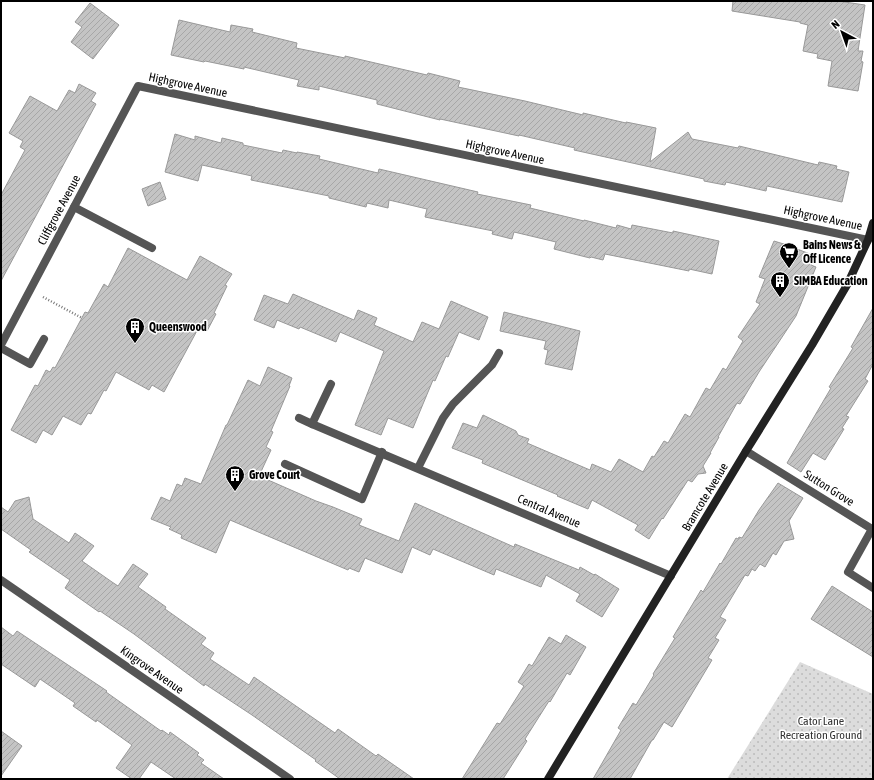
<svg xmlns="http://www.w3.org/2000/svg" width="874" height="780" viewBox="0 0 874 780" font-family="'Asap Condensed',sans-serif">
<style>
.grass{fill:url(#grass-dots)}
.building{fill:url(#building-hatch);stroke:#999}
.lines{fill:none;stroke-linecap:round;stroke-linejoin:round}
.path{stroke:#777;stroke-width:2.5;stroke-dasharray:1 2;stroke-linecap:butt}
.lane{stroke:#555;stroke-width:8}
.street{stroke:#555;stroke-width:8}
.secondary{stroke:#222;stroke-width:8}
.labels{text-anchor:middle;stroke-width:3;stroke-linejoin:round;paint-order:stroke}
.street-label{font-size:12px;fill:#000;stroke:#fff}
.poi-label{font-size:12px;font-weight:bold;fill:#000;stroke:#fff;text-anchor:start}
.park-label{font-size:12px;fill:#333;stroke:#fff}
</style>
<defs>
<pattern id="grass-dots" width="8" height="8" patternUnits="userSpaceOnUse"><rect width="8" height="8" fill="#dcdcdc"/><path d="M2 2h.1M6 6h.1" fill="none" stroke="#bbb" stroke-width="1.8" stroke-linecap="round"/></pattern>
<pattern id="building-hatch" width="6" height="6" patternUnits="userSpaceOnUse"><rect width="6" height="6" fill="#c4c4c4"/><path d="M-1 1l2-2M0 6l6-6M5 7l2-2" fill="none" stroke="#a7a7a7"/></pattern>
</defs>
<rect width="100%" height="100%" fill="#fff"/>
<polygon class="grass" points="800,662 873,694 873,779 727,779"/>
<g class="building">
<polygon points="733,1 838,1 865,5 858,51 863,51 861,61 863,62 858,91 828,86 832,61 817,58 818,54 803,51 808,25 800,23 800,22 732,11"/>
<polygon points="90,3 119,25 93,59 71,42 82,27 75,22"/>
<polygon points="179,20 230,32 231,25 253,29 252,32 297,43 296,48 345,58 345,56 427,75 428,73 460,81 458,87 525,101 583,115 583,113 626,123 626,122 656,128 650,162 688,132 692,139 738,148 739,146 818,165 819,162 837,166 836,169 849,172 842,202 767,186 766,191 726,182 725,185 704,181 704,179 574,150 575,148 519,135 519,136 440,119 440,120 377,104 377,100 319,86 319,90 297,86 299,80 244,67 244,69 205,61 204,62 171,55"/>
<polygon points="79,84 96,93 91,101 96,104 1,281 1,195 25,150 20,147 23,141 9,133 30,96 57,111 69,90 75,93"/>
<polygon points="175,134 195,140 195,136 221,143 222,138 243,143 243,145 282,153 283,150 297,153 297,152 320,156 319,159 378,173 379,169 478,192 477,194 531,205 530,208 584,221 584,220 616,228 617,225 631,229 632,225 673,233 673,231 719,241 712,274 689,269 689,271 605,254 603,260 591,257 590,258 554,249 556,242 514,232 512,239 492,234 493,231 425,217 427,209 389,200 388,208 367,203 366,207 329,198 329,196 251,180 252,176 202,165 198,181 165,172"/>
<polygon points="160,182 166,199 148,206 142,189"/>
<polygon points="774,241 787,245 815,256 811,265 816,267 796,316 759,372 740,404 737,403 718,437 719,437 710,453 711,453 703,466 706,473 698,474 692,482 688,480 663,519 662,518 649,539 635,530 638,525 592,500 588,509 557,496 558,495 482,463 483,460 452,448 463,423 477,428 483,415 516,431 518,435 529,439 527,443 590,470 592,464 611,472 619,459 643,472 652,456 654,457 664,441 668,443 685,414 690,417 706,388 710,390 723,368 726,370 743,341 738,337 760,304 756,302 765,279 759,277"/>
<polygon points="128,248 187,280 200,256 232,274 225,285 227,286 214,313 216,314 207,331 199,327 164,392 152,385 149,390 116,372 106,391 104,390 91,414 88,413 81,425 63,416 52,435 43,430 36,443 11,430 35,385 38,386 46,370 50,372 53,367 55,368 85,312 88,313 104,284 108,287"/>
<polygon points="293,294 354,320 358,310 377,318 374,325 413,342 422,322 439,329 451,301 488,317 479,340 459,332 448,357 446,356 435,381 433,380 413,428 388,418 381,435 355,425 384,351 340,332 336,342 300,327 299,329 277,320 274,328 254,320 264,295 288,304"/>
<polygon points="873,308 873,364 865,379 868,381 846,416 849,417 842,428 844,429 825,460 813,453 801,472 787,463 831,388 829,387 853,348 851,347"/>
<polygon points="504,312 580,331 572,370 545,364 548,350 544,349 546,341 500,331"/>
<polygon points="268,367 292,378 289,386 290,386 271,431 273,432 266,447 271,450 259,476 316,501 333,507 362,519 359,525 399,541 415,503 514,547 515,544 579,570 580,567 594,575 595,574 619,589 602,617 576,601 580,594 546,575 541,587 496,569 494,575 433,549 430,555 412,547 402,573 365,558 359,572 349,568 348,570 230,520 216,553 181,538 182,535 169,529 171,527 151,519 161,497 170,501 177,484 182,486 185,478 201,484 226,425 227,425 248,380 260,386"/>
<polygon points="778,483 803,498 789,521 794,539 784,541 776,555 773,553 765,567 760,564 755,571 752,569 748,576 745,575 720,617 726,620 715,638 719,640 708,658 712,660 672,727 664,722 653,740 652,740 630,779 593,779 621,730 618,728 633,703 636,705 654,675 653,674 675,638 673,637 701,590 703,592 720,563 721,564 736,538 738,539 739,537 742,538 759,510"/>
<polygon points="29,497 33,519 69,543 75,533 94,546 82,561 112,582 118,586 133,564 148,574 138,587 166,607 165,609 206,638 201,644 214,653 210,659 249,685 254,677 335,733 338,729 376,756 378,754 414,779 340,779 315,761 316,760 252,715 205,684 204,686 134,634 100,611 99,612 65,588 70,580 29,552 31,550 1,529 1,507 8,512 15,501"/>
<polygon points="832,586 873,612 873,657 811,619"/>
<polygon points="1,627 13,636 17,631 107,691 106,692 161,731 162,730 169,735 170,732 199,753 197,755 204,760 201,763 224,779 176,779 151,762 139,779 132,779 116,768 132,745 97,720 96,722 73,706 75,703 40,679 35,687 1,664"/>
<polygon points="566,635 586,647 570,675 567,673 550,702 549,701 525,739 527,741 503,779 462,779 497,723 500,724 524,686 518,682 529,664 532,666 549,637 561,644"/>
<polygon points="1,731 22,746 1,776"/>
</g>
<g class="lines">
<polyline class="path" points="43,297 82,318"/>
<g class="lane">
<polyline points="74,207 152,248"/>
<polyline points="1,348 30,364 44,339"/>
<polyline points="746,451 872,529 848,572 873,588"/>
<polyline points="285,464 362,499 382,452"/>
</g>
<g class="street">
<polyline points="1,345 138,86 868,240"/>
<polyline points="331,384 312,424 671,576"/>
<polyline points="299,418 312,424"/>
<polyline points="418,468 443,418 453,404 492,365 499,353"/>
<polyline points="1,580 290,779"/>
</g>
<polyline class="secondary" points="548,779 746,451 812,345 847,285 868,240 873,223"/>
</g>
<defs>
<g id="supermarket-pin" transform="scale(1)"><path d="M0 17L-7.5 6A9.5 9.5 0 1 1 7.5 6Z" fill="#000" stroke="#fff"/><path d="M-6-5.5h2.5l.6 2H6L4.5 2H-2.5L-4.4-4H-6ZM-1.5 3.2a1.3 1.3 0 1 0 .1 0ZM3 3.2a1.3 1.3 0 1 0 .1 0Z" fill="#fff"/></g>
<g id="building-pin" transform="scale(1)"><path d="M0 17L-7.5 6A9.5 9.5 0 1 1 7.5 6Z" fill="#000" stroke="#fff"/><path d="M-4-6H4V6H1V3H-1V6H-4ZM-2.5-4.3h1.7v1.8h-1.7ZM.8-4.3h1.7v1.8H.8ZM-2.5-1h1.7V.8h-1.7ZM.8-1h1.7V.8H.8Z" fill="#fff"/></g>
</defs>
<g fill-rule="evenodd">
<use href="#supermarket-pin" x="789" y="252"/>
<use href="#building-pin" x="780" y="281"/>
<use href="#building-pin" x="135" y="327"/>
<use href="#building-pin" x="235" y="475"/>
</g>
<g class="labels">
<g class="street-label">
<text transform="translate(188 85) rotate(12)" y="4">Highgrove Avenue</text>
<text transform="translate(505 152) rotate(12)" y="4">Highgrove Avenue</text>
<text transform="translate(59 210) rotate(-62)" y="4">Cliffgrove Avenue</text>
<text transform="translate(823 218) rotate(12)" y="4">Highgrove Avenue</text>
<text transform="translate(829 488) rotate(32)" y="4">Sutton Grove</text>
<text transform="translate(705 497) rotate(-59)" y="4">Bramcote Avenue</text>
<text transform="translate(549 511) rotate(23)" y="4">Central Avenue</text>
<text transform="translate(152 670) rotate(35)" y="4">Kingrove Avenue</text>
</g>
<g class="poi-label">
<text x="803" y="249">Bains News &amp;<tspan x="803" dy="14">Off Licence</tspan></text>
<text x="794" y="285">SIMBA Education</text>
<text x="149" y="331">Queenswood</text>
<text x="249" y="479">Grove Court</text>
</g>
<g class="park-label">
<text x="821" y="725">Cator Lane<tspan x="821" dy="14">Recreation Ground</tspan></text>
</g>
</g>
<rect width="874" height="780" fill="none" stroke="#000000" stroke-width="4"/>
<g transform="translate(842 32) rotate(319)" stroke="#ffffff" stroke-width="3" paint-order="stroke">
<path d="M0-3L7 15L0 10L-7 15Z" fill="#000000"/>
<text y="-6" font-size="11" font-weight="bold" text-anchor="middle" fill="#000000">N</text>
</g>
</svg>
